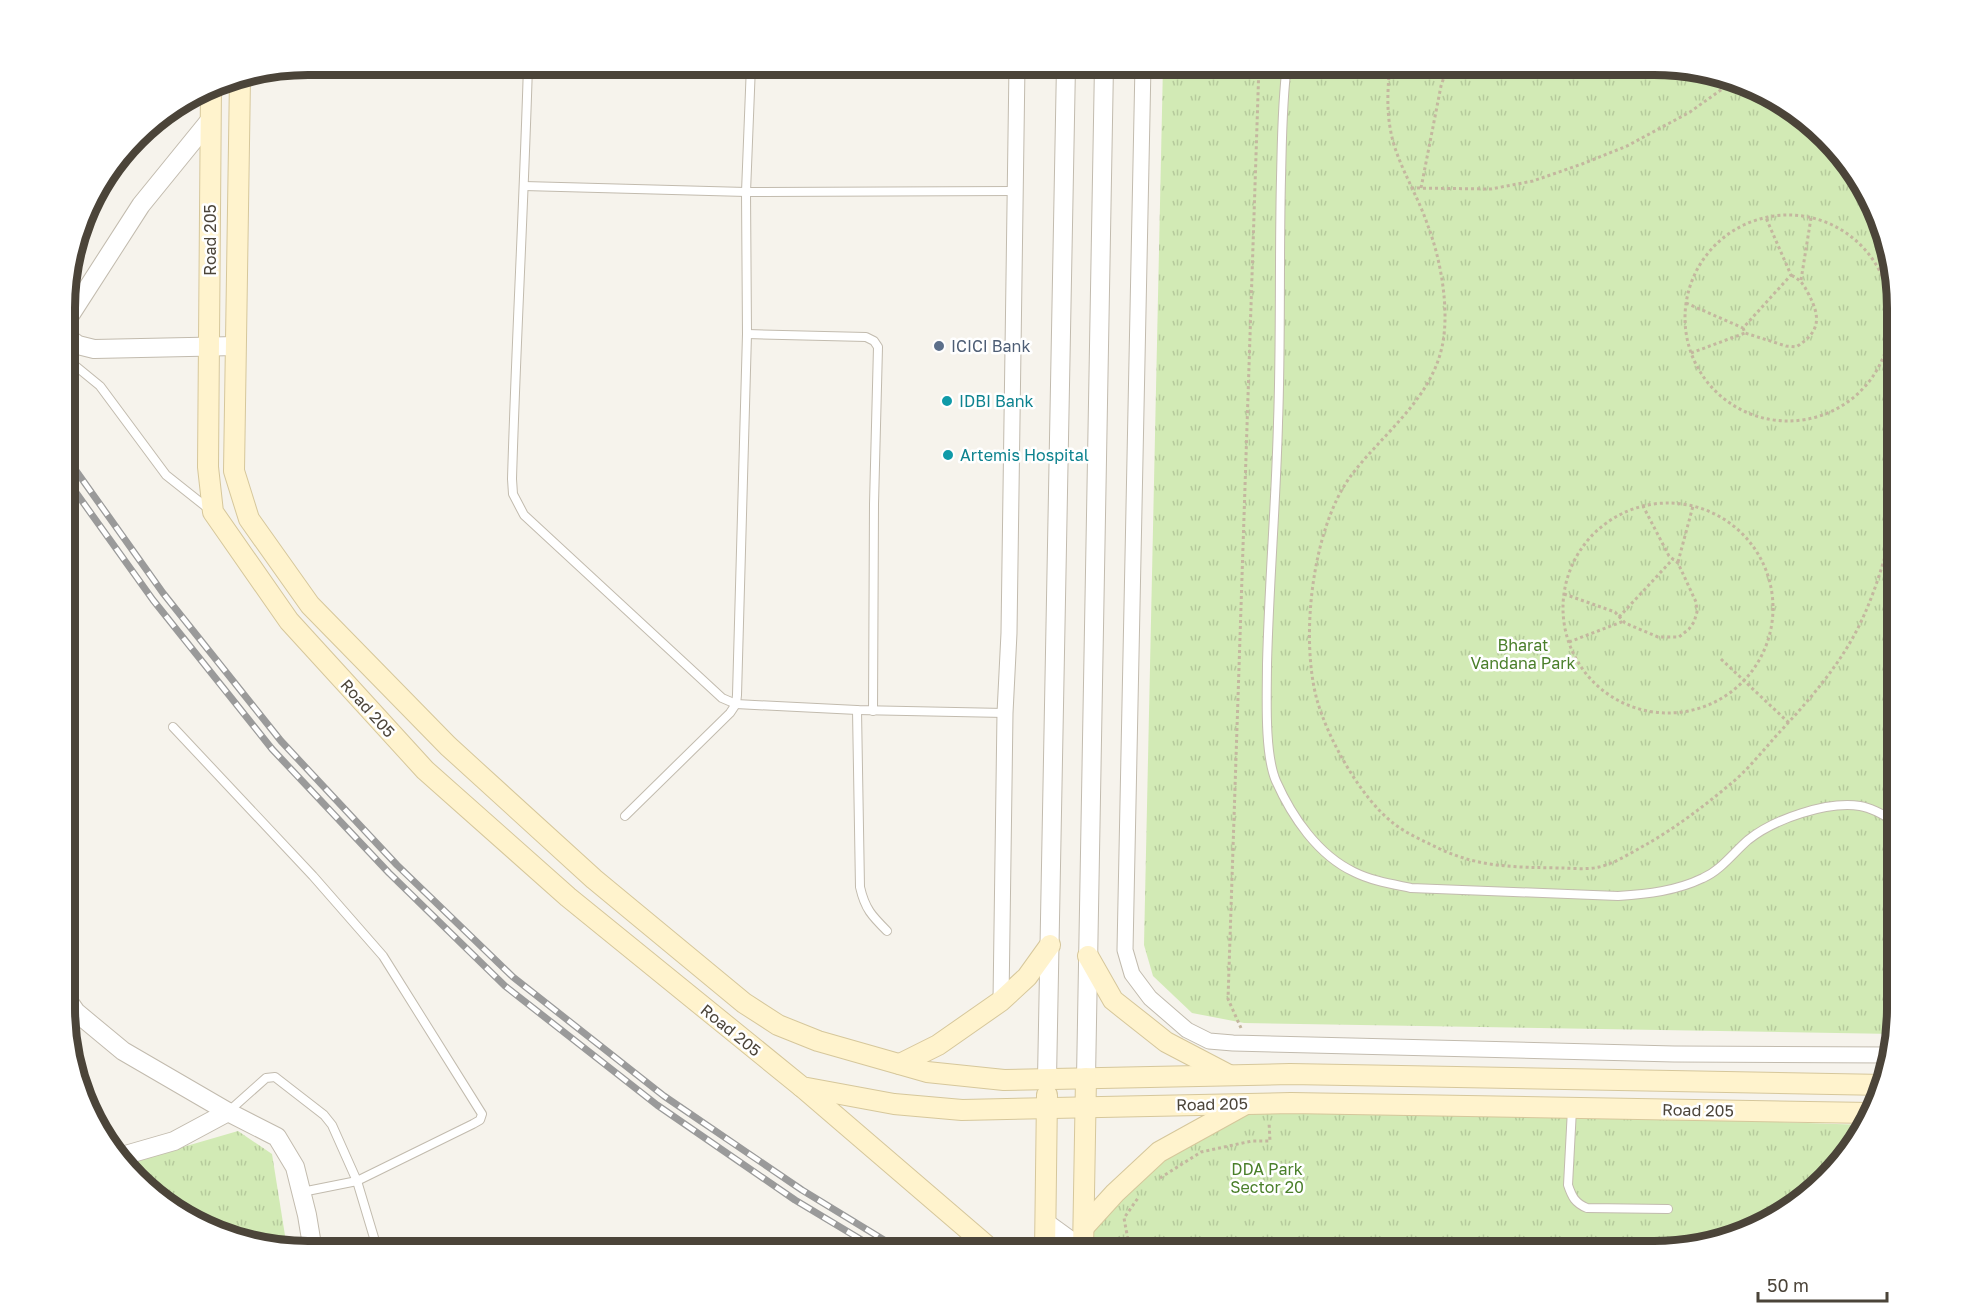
<svg xmlns="http://www.w3.org/2000/svg" width="1962" height="1316" viewBox="0 0 1962 1316" font-family="'Golos Text',sans-serif">
<style>
.park{fill:url(#park-tufts)}
.lines{fill:none;stroke-linecap:round;stroke-linejoin:round}
.service-casing{stroke:#c2bbae;stroke-width:10}
.minor-casing{stroke:#c2bbae;stroke-width:17}
.tertiary-casing{stroke:#c2bbae;stroke-width:20}
.secondary-casing{stroke:#d6c79b;stroke-width:22}
.path{stroke:#c4b79f;stroke-width:3;stroke-dasharray:3 3;stroke-linecap:butt}
.service{stroke:#fff;stroke-width:8}
.minor{stroke:#fff;stroke-width:15}
.tertiary{stroke:#fff;stroke-width:18}
.secondary{stroke:#fff3cd;stroke-width:20}
.rail-casing{stroke:#9a9a9a;stroke-width:7}
.rail{stroke:#fff;stroke-width:4.5;stroke-dasharray:14;stroke-linecap:butt}
.service-dot{fill:#5c6f8a;stroke:#fff;stroke-width:2}
.culture-dot{fill:#0f9aa8;stroke:#fff;stroke-width:2}
.labels{text-anchor:middle;stroke-width:5;stroke-linejoin:round;paint-order:stroke}
.street-label{font-size:16px;fill:#4b4439;stroke:#fff}
.service-label{font-size:16px;fill:#4e5e75;stroke:#fff;text-anchor:start}
.culture-label{font-size:16px;fill:#0d838f;stroke:#fff;text-anchor:start}
.park-label{font-size:16px;fill:#4a7f2a;stroke:#fff}
.rim{fill:none;stroke:#4b4439;stroke-width:8}
</style>
<defs>
<pattern id="park-tufts" width="24" height="20" patternUnits="userSpaceOnUse" patternTransform="scale(1.5)"><rect width="24" height="20" fill="#d2eab5"/><path d="M3 7l-1-3M5 7V3M7 7l1-3M15 17l-1-3M17 17v-4M19 17l1-3" fill="none" stroke="#b6ca9c"/></pattern>
</defs>
<rect width="100%" height="100%" fill="#f6f3ec"/>
<g class="park">
<polygon points="1163,65 1654,65 1732,77 1789,106 1865,187 1897,293 1897,1023 1895,1034 1244,1023 1192,1013 1153,976 1144,945"/>
<polygon points="1246,1103 1865,1125 1856,1143 1775,1219 1669,1251 1083,1250 1115,1193"/>
<polygon points="238,1131 272,1154 287,1248 230,1239 173,1210 128,1163"/>
</g>
<g class="lines">
<g class="service-casing">
<g id="service">
<path d="M528 65C524 203 516 341 512 479L513 494 524 515 722 698 736 704 857 710 1005 713"/>
<path d="M1287 65C1282 102 1282 140 1281 178 1279 260 1281 341 1278 423 1276 503 1269 583 1267 664 1267 694 1264 753 1276 781 1292 817 1318 855 1354 872 1372 881 1392 884 1411 888L1618 896C1648 894 1676 891 1703 878 1721 870 1733 853 1748 840 1774 819 1827 801 1860 806 1873 808 1886 816 1897 823"/>
<polyline points="524,186 746,192 1015,191"/>
<polyline points="747,334 866,337 874,341 878,347 874,504 873,711"/>
<polyline points="67,359 100,386 166,475 210,510"/>
<path d="M857 710 860 887C865 909 872 916 887 931"/>
<polyline points="173,727 313,876 383,956 482,1114 480,1120 473,1124 357,1181 302,1192"/>
<polyline points="625,816 730,713 736,704 737,695 747,334 746,192 751,65"/>
<path d="M1572 1109 1568 1185C1572 1197 1575 1203 1587 1208L1668 1209"/>
<polyline points="229,1111 266,1078 275,1077 324,1115 332,1125 357,1181 378,1251"/>
</g>
</g>
<g class="minor-casing">
<g id="minor">
<polyline points="1143,65 1125,950 1132,974 1150,998 1187,1030 1209,1041 1233,1043 1674,1054 1891,1055"/>
<polyline points="1001,1001 1005,713 1009,633 1017,65"/>
</g>
</g>
<g class="tertiary-casing">
<g id="tertiary">
<polyline points="67,320 141,205 210,120"/>
<polyline points="67,337 78,345 94,349 236,346"/>
<polyline points="67,999 76,1012 123,1051 228,1112 277,1137 295,1167 307,1215 313,1251"/>
<polyline points="1086,1078 1104,65"/>
<polyline points="1047,1079 1066,65"/>
<polyline points="122,1156 174,1141 228,1112"/>
<polyline points="1045,1222 1085,1251"/>
</g>
</g>
<g class="secondary-casing">
<g id="secondary">
<polyline points="240,78 234,471 249,519 310,605 448,746 594,879 744,1003 778,1025 818,1041 927,1072 1004,1080 1290,1074 1885,1085"/>
<polyline points="211,86 208,467 213,512 289,621 425,770 568,897 802,1087 894,1104 962,1110 1291,1103 1871,1113"/>
<polyline points="1088,956 1113,1000 1166,1042 1229,1075"/>
<polyline points="900,1064 938,1045 1001,1001 1027,977 1050,945"/>
<polyline points="802,1087 993,1251"/>
<polyline points="1084,1227 1115,1193 1159,1152 1244,1105"/>
<polyline points="1045,1251 1047,1095"/>
<polyline points="1083,1251 1086,1078"/>
</g>
</g>
<g class="path">
<path d="M1390 65C1387 94 1386 120 1395 148 1404 175 1419 199 1428 226 1441 260 1450 311 1442 347 1430 401 1381 435 1350 477 1312 530 1300 638 1317 700 1328 739 1361 798 1393 823 1407 834 1424 841 1440 849 1481 868 1516 867 1560 868 1572 868 1587 870 1599 867 1616 863 1632 852 1647 844 1675 828 1703 807 1728 786 1746 772 1761 753 1776 736 1802 708 1828 679 1848 646 1872 607 1887 554 1897 509"/>
<polyline points="1411,188 1491,189 1533,181 1582,164 1627,146 1690,112 1736,79"/>
<polyline points="1421,188 1441,86 1448,65"/>
<circle cx="1788" cy="318" r="103"/>
<polyline points="1801,280 1811,218"/>
<polyline points="1686,303 1743,328 1791,275 1766,218"/>
<path d="M1743 328 1745 333 1786 346 1796 347C1820 332 1821 318 1809 295 1804 285 1801 280 1791 275"/>
<polyline points="1691,353 1745,333"/>
<polyline points="1883,360 1897,363"/>
<circle cx="1668" cy="608" r="105"/>
<polyline points="1678,562 1693,506"/>
<polyline points="1564,594 1615,612 1625,623 1658,637 1679,637 1689,629 1694,622 1697,612 1696,602 1678,563 1669,556 1643,506"/>
<polyline points="1619,617 1673,559"/>
<polyline points="1569,642 1624,621"/>
<polyline points="1721,659 1789,723"/>
<polyline points="1241,1028 1228,999 1259,65"/>
<polyline points="1160,1178 1201,1152 1252,1141 1270,1141 1269,1122"/>
<polyline points="1130,1251 1124,1218 1138,1198"/>
</g>
<use href="#service" class="service"/>
<use href="#minor" class="minor"/>
<use href="#tertiary" class="tertiary"/>
<use href="#secondary" class="secondary"/>
<g class="rail-casing">
<g id="rail">
<polyline points="67,458 163,593 281,741 397,865 513,977 664,1096 802,1190 902,1251"/>
<polyline points="67,480 153,600 272,749 389,873 505,986 657,1105 795,1200 880,1251"/>
</g>
</g>
<use href="#rail" class="rail"/>
</g>
<circle class="service-dot" cx="939" cy="346" r="6"/>
<g class="culture-dot">
<circle cx="947" cy="401" r="6"/>
<circle cx="948" cy="455" r="6"/>
</g>
<g class="labels">
<g class="street-label">
<text transform="translate(210 240) rotate(-90)" y="6">Road 205</text>
<text transform="translate(368 708) rotate(48)" y="6">Road 205</text>
<text transform="translate(731 1030) rotate(39)" y="6">Road 205</text>
<text transform="translate(1212 1104) rotate(-1)" y="6">Road 205</text>
<text transform="translate(1698 1110) rotate(1)" y="6">Road 205</text>
</g>
<g class="service-label">
<text x="951" y="352">ICICI Bank</text>
</g>
<g class="culture-label">
<text x="959" y="407">IDBI Bank</text>
<text x="960" y="461">Artemis Hospital</text>
</g>
<g class="park-label">
<text x="1523" y="651">Bharat<tspan x="1523" dy="18">Vandana Park</tspan></text>
<text x="1267" y="1175">DDA Park<tspan x="1267" dy="18">Sector 20</tspan></text>
</g>
</g>
<path d="M0 0H1962V1316H0ZM308 75H1654A233 233 0 0 1 1887 308V1008A233 233 0 0 1 1654 1241H308A233 233 0 0 1 75 1008V308A233 233 0 0 1 308 75Z" fill="#fff" fill-rule="evenodd"/>
<path class="rim" d="M308 75H1654A233 233 0 0 1 1887 308V1008A233 233 0 0 1 1654 1241H308A233 233 0 0 1 75 1008V308A233 233 0 0 1 308 75Z"/>
<path d="M1758 1292v9h129v-9" fill="none" stroke="#4b4439" stroke-width="3"/>
<text x="1767" y="1292" font-size="18" fill="#4b4439" stroke="#ffffff" stroke-width="4.5" paint-order="stroke">50 m</text>
</svg>
